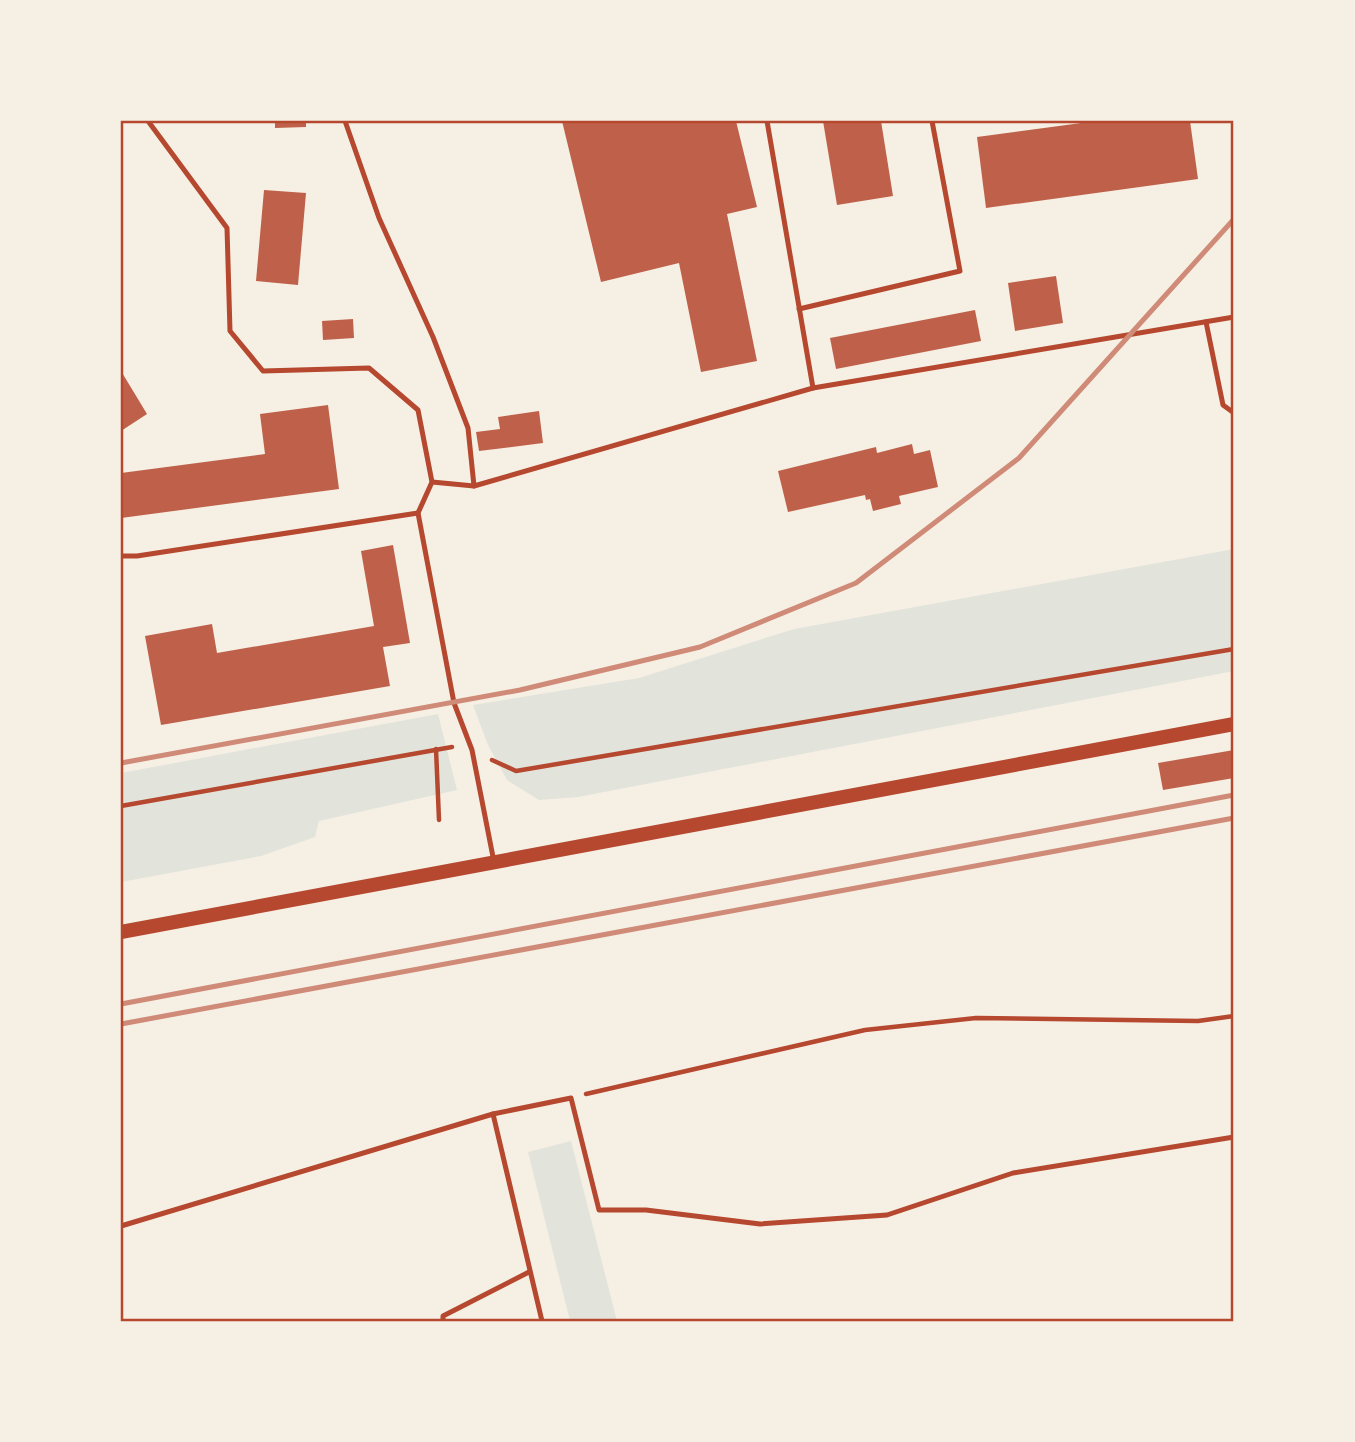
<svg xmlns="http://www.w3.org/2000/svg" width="1355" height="1442" viewBox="0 0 1355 1442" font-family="Inter,sans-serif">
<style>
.green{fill:#e2e4dc}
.building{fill:#bf614a}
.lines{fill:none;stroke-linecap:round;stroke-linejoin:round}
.path{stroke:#b5482f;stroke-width:4.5}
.service{stroke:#b5482f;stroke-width:5}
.secondary{stroke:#b5482f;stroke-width:14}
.rail{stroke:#cf8b77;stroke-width:5}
.neatline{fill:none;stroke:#b5482f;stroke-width:2.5}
</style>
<rect width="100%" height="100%" fill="#f6efe4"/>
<g class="green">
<polygon points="1234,549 1234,671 578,797 539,800 507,780 488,745 473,705 639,678 794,629"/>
<polygon points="438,714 457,790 319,821 315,837 261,856 121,882 121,773"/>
<polygon points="571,1141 617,1321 570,1321 528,1152"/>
</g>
<g class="building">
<polygon points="275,121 306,121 306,127 275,128"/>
<polygon points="562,121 736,121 757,207 727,214 757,361 701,372 679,263 601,282"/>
<polygon points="823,121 881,121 893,196 837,205"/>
<polygon points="1096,121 1190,121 1198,179 986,208 977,137"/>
<polygon points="264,190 306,193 298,285 256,281"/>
<polygon points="1056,276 1063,323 1015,331 1008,283"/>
<polygon points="975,310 981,341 836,369 830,338"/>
<polygon points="353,319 354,338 323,340 322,321"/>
<polygon points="121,371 147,414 121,431"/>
<polygon points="328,405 339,489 121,518 121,473 265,454 260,414"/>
<polygon points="539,411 543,443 479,451 476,432 500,429 498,417"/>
<polygon points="912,444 914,454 930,450 938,487 899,496 901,504 873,511 870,499 866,500 865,495 788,512 778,471 876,447 877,453"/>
<polygon points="393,545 410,643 383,647 390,686 161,725 145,636 212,624 217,653 374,626 361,551"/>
<polygon points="1234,750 1234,778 1163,790 1158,763"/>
</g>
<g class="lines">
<g class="path">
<polyline points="436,749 439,820"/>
<polyline points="492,760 516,771 1234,649"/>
<polyline points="121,806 452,747"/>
<polyline points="586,1094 865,1030 976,1018 1198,1021 1234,1016"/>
</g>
<g class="service">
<polyline points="148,121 227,228 230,331 263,371 369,368 418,410 432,482 418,513 454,703 472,750 494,862"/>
<polyline points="345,121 379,218 433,337 468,428 474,486"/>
<polyline points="799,309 960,271 932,121"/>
<polyline points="1206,322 1223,405 1234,413"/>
<polyline points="813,388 1234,317"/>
<polyline points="432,482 474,486 813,388 767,121"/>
<polyline points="121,556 137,556 418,513"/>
<polyline points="493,1114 542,1321"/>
<polyline points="121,1226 493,1114 571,1098 599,1210 646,1210 760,1224 887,1215 1013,1173 1234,1137"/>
<polyline points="443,1321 443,1316 529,1272"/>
</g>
<polyline class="secondary" points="121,932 1234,724"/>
<g class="rail">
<polyline points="121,763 520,690 700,647 856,583 1019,458 1234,219"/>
<polyline points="121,1004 1234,795"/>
<polyline points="121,1024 1234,818"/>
</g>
</g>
<rect width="1355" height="1442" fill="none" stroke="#f6efe4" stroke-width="245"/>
<rect x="122" y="122" width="1110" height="1198" class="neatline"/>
</svg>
